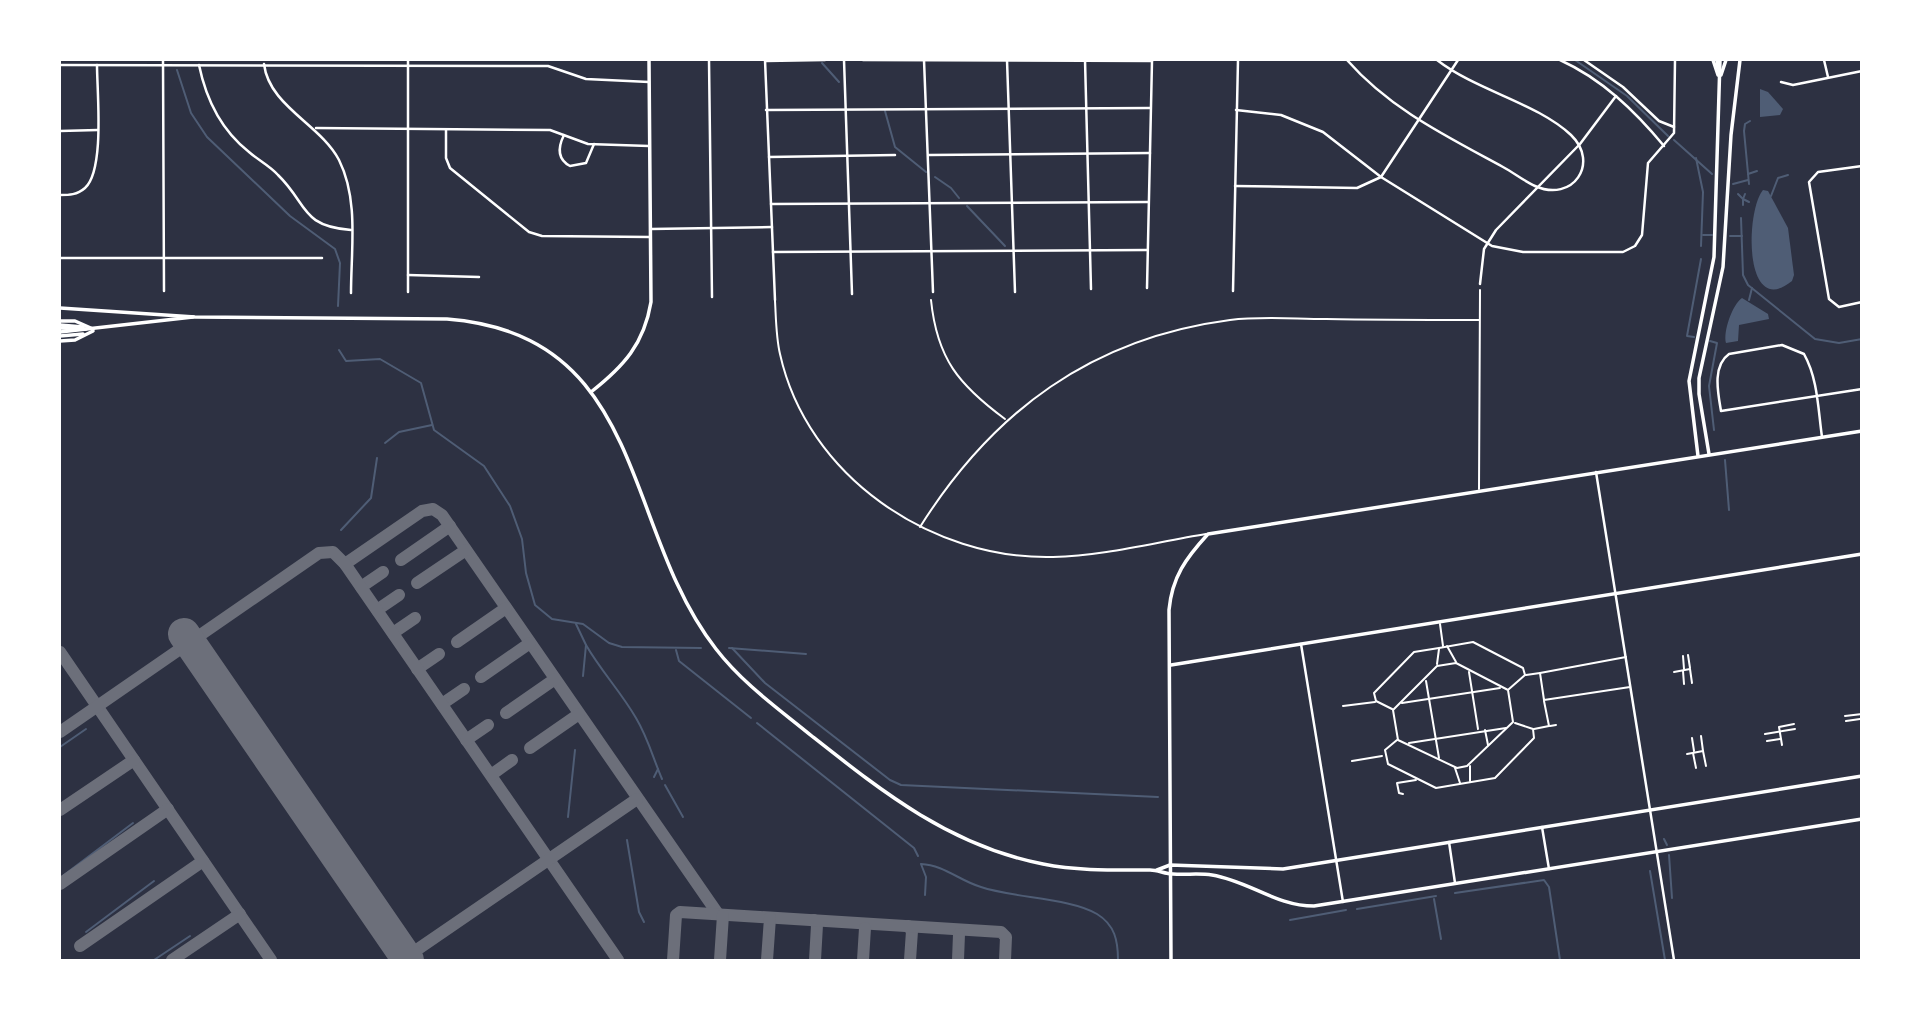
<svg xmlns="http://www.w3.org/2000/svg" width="1921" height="1020" viewBox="0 0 1921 1020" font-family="'PT Sans',sans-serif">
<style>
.water{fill:#4f5d75}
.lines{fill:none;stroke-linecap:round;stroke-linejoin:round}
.stream{stroke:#4f5d75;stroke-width:2}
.taxiway{stroke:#6c6f7a;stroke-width:12}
.runway{stroke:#6c6f7a;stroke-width:32}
.service{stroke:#fff;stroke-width:2}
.pedestrian{stroke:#fff;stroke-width:2}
.minor{stroke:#fff;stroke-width:2.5}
.tertiary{stroke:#fff;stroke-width:3.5}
</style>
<rect width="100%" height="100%" fill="#2d3142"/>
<g class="water">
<polygon points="1760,89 1768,92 1783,109 1780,115 1760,117"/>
<path d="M1763 190 1768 191 1788 228 1794 275 1792 281C1744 320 1745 212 1763 190Z"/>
<path d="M1742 298 1768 314 1769 319 1739 325 1738 341 1726 343C1723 332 1732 305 1742 298Z"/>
</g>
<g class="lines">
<g class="stream">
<polyline points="174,60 175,60"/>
<polyline points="1575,60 1627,96 1668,136"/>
<polyline points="822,63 839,82"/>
<polyline points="177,70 191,113 207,137 290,216 335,249 340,263 338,306"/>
<polyline points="885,111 895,147 926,172"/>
<polyline points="1674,140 1712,174"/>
<polyline points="1696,158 1703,192 1701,246"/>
<polyline points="1748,174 1757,171"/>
<polyline points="935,177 951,188 959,198"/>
<polyline points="1733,184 1748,180"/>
<polyline points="1749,184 1744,131 1745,124 1750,121"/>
<polyline points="1738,194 1743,199 1743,205"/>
<polyline points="1745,194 1743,199 1749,202"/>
<polyline points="1771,196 1778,178 1788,175"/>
<polyline points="967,206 1005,246"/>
<polyline points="1741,218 1743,275 1748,285 1815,339 1839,343 1862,339"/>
<polyline points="1703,235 1712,235"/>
<polyline points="1730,236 1742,236"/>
<polyline points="1749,300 1752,288"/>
<polyline points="1694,337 1687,336 1701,259"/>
<polyline points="1710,341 1717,343 1709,386 1714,430"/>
<polyline points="339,350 346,361 380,359 421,383 434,430 484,466 510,506 522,539 526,573 535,605 552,619 583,624 609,643 622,647 701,648"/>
<polyline points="385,443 399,432 432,425"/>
<polyline points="1725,460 1729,510"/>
<polyline points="341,530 371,498 377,458"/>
<polyline points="576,624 586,645 583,676"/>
<path d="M586 645C601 671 621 692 636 718 648 738 653 758 662 779"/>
<polyline points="729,648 806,654"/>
<polyline points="732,648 765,683 890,780 901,785 1158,797"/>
<polyline points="676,650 679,661 751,718"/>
<polyline points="757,723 914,848 918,856"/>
<polyline points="60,747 86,729"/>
<polyline points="654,777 658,769"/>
<polyline points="665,785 683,817"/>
<polyline points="568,817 575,750"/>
<polyline points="1664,839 1667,845"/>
<polyline points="627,840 639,912 644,922"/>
<polyline points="1669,855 1672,898"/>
<polyline points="1650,871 1665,960"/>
<polyline points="60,878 133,823"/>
<polyline points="1455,893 1544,880 1549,887 1560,960"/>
<path d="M925 895 926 877 921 864C944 865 960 881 981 887 1013 898 1071 898 1097 914 1115 925 1118 941 1118 960"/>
<polyline points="1434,899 1441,939"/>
<polyline points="1357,909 1436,896"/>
<polyline points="1290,920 1346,910"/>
<polyline points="86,932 154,881"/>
<polyline points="154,960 190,936"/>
</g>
<g class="taxiway">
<polyline points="401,560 450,526"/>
<polyline points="345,564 422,511 433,509 442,515 718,914"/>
<polyline points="417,583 466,550"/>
<polyline points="361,587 383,572"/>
<polyline points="377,610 399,595"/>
<polyline points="393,633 415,618"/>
<polyline points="457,642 506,608"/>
<polyline points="60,652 271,960"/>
<polyline points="417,669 439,654"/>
<polyline points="481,677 530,643"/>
<polyline points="442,704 464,689"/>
<polyline points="506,713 555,679"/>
<polyline points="60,732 319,553 333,552 345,564 618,960"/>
<polyline points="466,740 488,725"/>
<polyline points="530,748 579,714"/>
<polyline points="491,775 512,760"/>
<polyline points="60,810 134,760"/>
<polyline points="60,884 168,809"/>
<polyline points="814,920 817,925 815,960"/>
<polyline points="908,926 912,931 910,960"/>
<polyline points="80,946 203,861"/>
<polyline points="172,960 240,914"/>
<polyline points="402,960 637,799"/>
<polyline points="673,960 676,915 680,912 1001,932 1006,937 1005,960"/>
<polyline points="720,960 723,915"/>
<polyline points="767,960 770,918"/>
<polyline points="863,960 865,928"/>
<polyline points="958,960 959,934"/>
</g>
<polyline class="runway" points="184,634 408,960"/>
<g class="service">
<path d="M931 300C937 359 959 385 1005 419"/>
<path d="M775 301C776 318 776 337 780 354 807 476 931 560 1053 557 1104 556 1156 542 1206 534"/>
<polyline points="1479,489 1480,290"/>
<path d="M920 527C993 411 1092 338 1230 320 1262 316 1294 319 1326 319 1377 320 1428 320 1479 320"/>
</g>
<g class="pedestrian">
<polyline points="1440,624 1443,646"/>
<polyline points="1447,646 1456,662"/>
<polyline points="1688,655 1690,668"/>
<polyline points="1683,656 1684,669"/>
<polygon points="1456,663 1508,690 1513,722 1467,766 1457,768 1398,740 1393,710 1437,666"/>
<polyline points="1437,664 1439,649"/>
<polyline points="1683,671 1684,684"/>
<polyline points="1469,672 1478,729"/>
<polyline points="1674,672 1690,669 1692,683"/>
<polyline points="1540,673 1626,657"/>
<polyline points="1526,675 1540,673 1544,700 1630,687"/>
<polyline points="1426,681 1439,758"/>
<polyline points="1402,703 1500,688"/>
<polyline points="1343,706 1375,702"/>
<polyline points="1392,709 1376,701 1374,693 1414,652 1439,648 1473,642 1523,668 1525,675 1509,689"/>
<polyline points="1845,716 1862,714"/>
<polyline points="1846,721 1860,719"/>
<polyline points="1550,726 1556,725"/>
<polyline points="1534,729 1549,726 1544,701"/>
<polyline points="1485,730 1488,745"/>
<polyline points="1765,734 1795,729"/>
<polyline points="1692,738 1694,751"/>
<polyline points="1397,740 1385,750 1388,764 1436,788 1495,778 1534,738 1533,729 1515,723"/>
<polyline points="1767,741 1780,739"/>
<polyline points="1409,743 1506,728"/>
<polyline points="1782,745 1779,727 1794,724"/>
<polyline points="1703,751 1706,766"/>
<polyline points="1693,753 1696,768"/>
<polyline points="1687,754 1703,751 1701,736"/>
<polyline points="1352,761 1382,756"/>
<polyline points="1455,768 1460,783"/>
<polyline points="1470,781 1470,766"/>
<polyline points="1403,794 1399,793 1397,783 1416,780"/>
</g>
<g class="minor">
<polyline points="163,60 164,291"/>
<polyline points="709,60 712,297"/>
<polyline points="765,60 775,300"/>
<polyline points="844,60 852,294"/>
<polyline points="863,60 1152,61"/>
<polyline points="924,60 933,292"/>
<polyline points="1007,60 1015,292"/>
<polyline points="1085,60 1091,289"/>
<path d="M1347 60C1390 109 1446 136 1503 167 1514 173 1524 181 1535 186 1573 203 1600 163 1571 135 1537 103 1477 91 1437 60"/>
<path d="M1560 60C1602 79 1635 111 1664 146"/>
<polyline points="1584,60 1623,87 1659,121 1674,127"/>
<polyline points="1824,60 1828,77"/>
<polyline points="766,61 825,60"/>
<path d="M264 64C269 106 320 124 339 160 359 200 351 249 351 293"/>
<polyline points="60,65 548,66 586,79 649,82"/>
<path d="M199 65C206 99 221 130 249 152 258 160 270 166 278 175 308 204 300 226 351 230"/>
<polyline points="1781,82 1793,85 1862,71"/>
<polyline points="766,110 1150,108"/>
<polyline points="1236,110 1281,115 1323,132 1381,177 1492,246 1523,252 1623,252 1635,246 1642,235 1648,163 1674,133 1675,60"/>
<polyline points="316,128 550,130 588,144 649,146"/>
<polyline points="446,130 446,158 450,168 529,232 542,236 650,237"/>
<polyline points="60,131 98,130"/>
<path d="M564 135C558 147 557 159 570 166L586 163 594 144"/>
<polyline points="929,155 1150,153"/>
<polyline points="769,157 895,155"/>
<polyline points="1862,166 1818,172 1809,182 1829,299 1839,307 1862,302"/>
<polyline points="1235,186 1357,188 1381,177 1458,60"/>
<path d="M60 195C69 195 77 195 85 188 105 170 97 92 97 65"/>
<polyline points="771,204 1148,202"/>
<polyline points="651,229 772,227"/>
<polyline points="773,252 1147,250"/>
<polyline points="60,258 322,258"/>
<polyline points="408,275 479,277"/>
<polyline points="1480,284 1484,249 1496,230 1580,144 1616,96"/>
<polyline points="1147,288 1152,61"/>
<polyline points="1233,291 1238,60"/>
<polyline points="408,292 408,60"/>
<path d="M1822 437C1818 409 1818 379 1804 354L1782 345 1729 354C1712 366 1718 393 1721 411L1862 389"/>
<polyline points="1596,472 1674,960"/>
<polyline points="1301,644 1343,902"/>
<polyline points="1542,827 1549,869"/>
<polyline points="1449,842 1455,883"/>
</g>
<g class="tertiary">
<polyline points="1713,60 1718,75"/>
<polyline points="1717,60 1718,68"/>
<polyline points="1721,75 1726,60"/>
<path d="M60 308 195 317 447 319C648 335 621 528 716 649 743 684 779 709 813 737 884 793 951 846 1043 864 1078 871 1114 870 1150 870 1158 870 1165 874 1173 874 1186 875 1199 873 1212 875 1249 881 1276 906 1314 906L1862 819"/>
<polyline points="60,321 75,321 93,329"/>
<polyline points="60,325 83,327"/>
<polyline points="60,328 86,329"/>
<polyline points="60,332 193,317"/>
<polyline points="60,336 83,334"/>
<polyline points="60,341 75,340 93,331"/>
<path d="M591 392C624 366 644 344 651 302L649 60"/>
<polyline points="1709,454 1699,394 1699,378 1723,267 1731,135 1740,60"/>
<polyline points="1698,456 1689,381 1714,257 1720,60"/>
<polyline points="1171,665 1862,554"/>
<polyline points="1157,870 1170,865 1283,869 1862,776"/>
<path d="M1171 960 1169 610C1172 577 1186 558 1208 534L1862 431"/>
</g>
</g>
<rect width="1921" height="1020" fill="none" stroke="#ffffff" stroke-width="122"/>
</svg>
